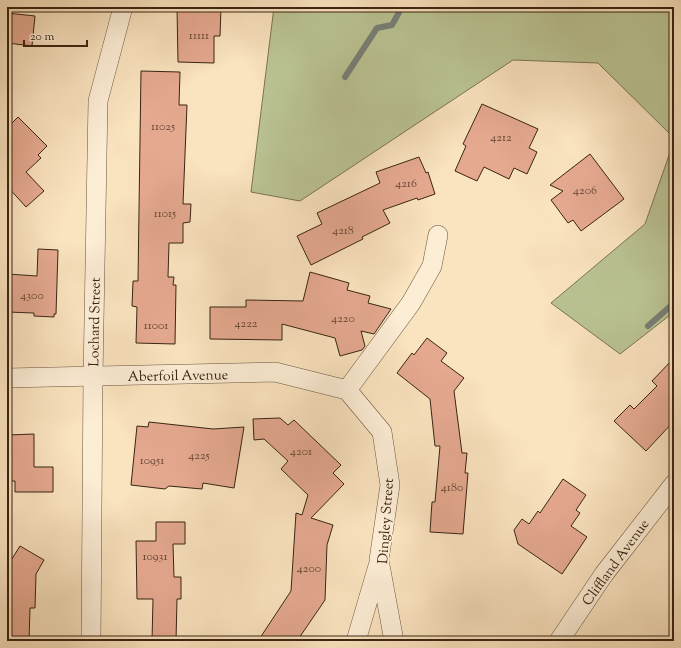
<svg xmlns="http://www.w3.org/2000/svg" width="681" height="648" viewBox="0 0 681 648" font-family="'Sorts Mill Goudy',serif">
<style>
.green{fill:#bbc494;stroke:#7a7453}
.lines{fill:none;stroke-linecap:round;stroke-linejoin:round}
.stream{stroke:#778077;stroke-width:6}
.building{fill:#e5a990;stroke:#392512}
.street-casing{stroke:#69543d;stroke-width:20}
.street{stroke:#fcedd5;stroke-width:19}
.labels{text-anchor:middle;stroke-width:4;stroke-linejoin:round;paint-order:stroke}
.number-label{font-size:12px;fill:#644632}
.street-label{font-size:14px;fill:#392512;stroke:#fcedd5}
</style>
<rect width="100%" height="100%" fill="#fae3bf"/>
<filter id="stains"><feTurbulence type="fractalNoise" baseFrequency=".005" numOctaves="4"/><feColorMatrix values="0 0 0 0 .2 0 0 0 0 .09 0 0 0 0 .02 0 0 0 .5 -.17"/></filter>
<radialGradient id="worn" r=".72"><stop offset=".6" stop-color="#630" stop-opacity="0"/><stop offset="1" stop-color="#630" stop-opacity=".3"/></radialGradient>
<g class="green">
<polygon points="274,7 674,7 674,138 598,63 513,60 300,201 251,192"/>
<polygon points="674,141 674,312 620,354 551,303 645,224"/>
</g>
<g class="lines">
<g class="stream">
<polyline points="345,77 377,28 392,25 402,7"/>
<polyline points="648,326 674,303"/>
</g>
</g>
<g class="building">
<polygon points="177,7 221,7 220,36 214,36 214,63 178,62"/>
<polygon points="7,13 35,16 32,46 7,43"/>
<polygon points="141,71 180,72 179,105 187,105 183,204 191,204 190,222 183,223 183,243 169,243 168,277 174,277 173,285 176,285 175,344 136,343 137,307 132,306 133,281 138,281"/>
<polygon points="482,104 538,129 529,148 537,152 527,174 514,168 509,179 484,167 477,181 455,171 466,146 463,144"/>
<polygon points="18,117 47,146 38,155 41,158 26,172 44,191 26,207 7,186 7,128"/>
<polygon points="590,154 624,199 581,231 573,220 568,223 551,200 563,191 550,185"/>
<polygon points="419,157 426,173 428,172 435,194 418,200 417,198 383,210 390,223 362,237 363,239 311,265 297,236 322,224 317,213 380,183 376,172"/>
<polygon points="38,249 58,250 56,314 54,314 54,317 34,316 34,313 7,312 7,274 37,276"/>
<polygon points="310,272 349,283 347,290 370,296 368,303 391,309 374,334 361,331 365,346 362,350 340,356 335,338 282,324 282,340 210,339 210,307 246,307 246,300 303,301"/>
<polygon points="427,338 447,353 441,361 464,378 454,391 462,453 467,453 465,473 468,473 463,534 430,532 432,502 435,502 440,446 435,446 430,399 397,373 412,353 414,355"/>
<polygon points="674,358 674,421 646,451 614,421 630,405 634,409 657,386 652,381"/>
<polygon points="280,418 288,425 294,420 341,465 333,473 344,484 311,518 333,525 327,545 325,600 297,641 258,641 291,591 296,513 302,515 308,495 281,469 288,461 264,439 254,440 253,419"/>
<polygon points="149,422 213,429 244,427 234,488 203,483 202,489 169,486 165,489 131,485 137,426 148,427"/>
<polygon points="34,434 34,467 53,467 53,492 15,492 15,481 7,481 7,435"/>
<polygon points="563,479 586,495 576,510 580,513 571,526 587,537 562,574 518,544 514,530 522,519 529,524 538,511 540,513"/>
<polygon points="156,522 185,522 185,544 173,544 174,577 181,577 181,599 177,599 176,641 152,641 153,599 137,599 136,541 156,541"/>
<polygon points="20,546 44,560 36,574 35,608 30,608 29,641 7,641 7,562 10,562"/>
</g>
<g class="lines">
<g class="street-casing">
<g id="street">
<polyline points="7,378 275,372 347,390"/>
<polyline points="347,390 382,432 390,485 379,560 394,641"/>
<polyline points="347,390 411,303 432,266 438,235"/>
<polyline points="91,641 93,377 98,101 123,7"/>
<polyline points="356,641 378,566"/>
<polyline points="559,641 604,574 674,484"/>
</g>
</g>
<use href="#street" class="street"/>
</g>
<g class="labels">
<g class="number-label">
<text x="199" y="39">11111</text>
<text x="163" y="130">11025</text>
<text x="501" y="141">4212</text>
<text x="406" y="187">4216</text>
<text x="585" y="194">4206</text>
<text x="165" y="217">11015</text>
<text x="343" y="234">4218</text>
<text x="32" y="299">4300</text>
<text x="343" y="322">4220</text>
<text x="246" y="327">4222</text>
<text x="156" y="329">11001</text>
<text x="301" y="455">4201</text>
<text x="199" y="459">4225</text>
<text x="152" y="464">10951</text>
<text x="452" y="491">4180</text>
<text x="155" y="560">10931</text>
<text x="309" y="572">4200</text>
</g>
<g class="street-label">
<text transform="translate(94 322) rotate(-89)" y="5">Lochard Street</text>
<text transform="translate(178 375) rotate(-1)" y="5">Aberfoil Avenue</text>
<text transform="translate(385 521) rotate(-86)" y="5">Dingley Street</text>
<text transform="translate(615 562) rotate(-54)" y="5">Cliffland Avenue</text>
</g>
</g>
<rect width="681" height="648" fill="none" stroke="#fae3bf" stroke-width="24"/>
<rect x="8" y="8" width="665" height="632" fill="none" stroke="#392512" stroke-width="2"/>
<rect x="12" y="12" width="657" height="624" fill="none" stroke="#392512"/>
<path d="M24 40v6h63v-6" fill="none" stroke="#392512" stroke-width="2"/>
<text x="30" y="40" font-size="12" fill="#392512" stroke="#fcedd5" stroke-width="3" paint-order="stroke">20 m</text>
<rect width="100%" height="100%" filter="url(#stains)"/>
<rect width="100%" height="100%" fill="url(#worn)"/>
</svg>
